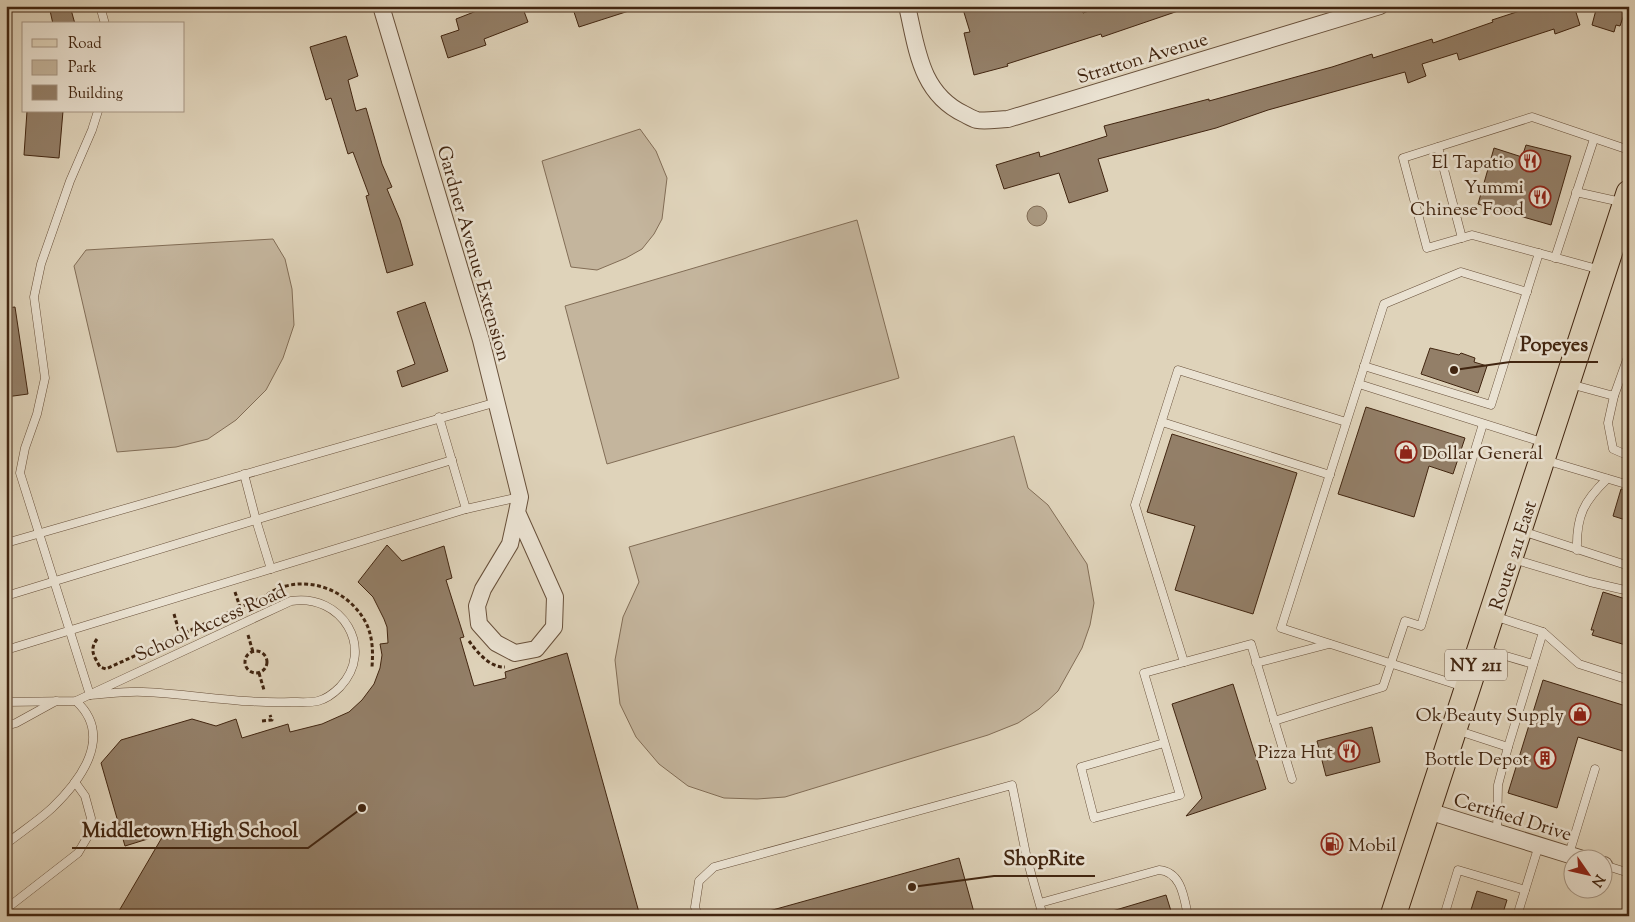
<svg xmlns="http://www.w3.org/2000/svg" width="1635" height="922" viewBox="0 0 1635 922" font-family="'Sorts Mill Goudy',serif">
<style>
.green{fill:#c4b59d;stroke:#826d56}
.water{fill:#a99880;stroke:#7f6a53}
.building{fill:#937f68;stroke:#412510}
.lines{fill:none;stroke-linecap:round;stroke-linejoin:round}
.service-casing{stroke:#68503a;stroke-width:9}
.minor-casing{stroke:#68503a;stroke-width:18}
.primary-casing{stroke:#412510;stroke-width:27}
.path{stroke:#412510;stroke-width:3;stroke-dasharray:4 2.5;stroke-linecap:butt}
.service{stroke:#eae2d2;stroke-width:8}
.minor{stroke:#eae2d2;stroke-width:16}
.primary{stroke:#dfd3ba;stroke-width:25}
.labels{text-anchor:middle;stroke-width:5;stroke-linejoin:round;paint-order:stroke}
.shield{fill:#eae2d2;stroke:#745e4a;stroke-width:1}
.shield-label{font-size:18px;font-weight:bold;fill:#412510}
.street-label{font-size:19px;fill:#412510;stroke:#eae2d2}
.poi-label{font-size:19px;fill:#412510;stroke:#eae2d2;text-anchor:end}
.leader{fill:none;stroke:#412510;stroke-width:2}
.callout-dot{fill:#412510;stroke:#eae2d2;stroke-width:2}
.callout-label{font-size:20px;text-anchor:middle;font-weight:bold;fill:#412510;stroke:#eae2d2;stroke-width:5;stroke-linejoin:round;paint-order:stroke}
</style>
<rect width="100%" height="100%" fill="#dfd3ba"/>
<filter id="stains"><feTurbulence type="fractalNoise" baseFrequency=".004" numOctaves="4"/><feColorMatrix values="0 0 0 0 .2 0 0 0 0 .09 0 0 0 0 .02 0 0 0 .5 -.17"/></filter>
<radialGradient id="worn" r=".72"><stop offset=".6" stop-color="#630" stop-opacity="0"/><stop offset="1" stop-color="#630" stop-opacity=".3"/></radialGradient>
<g class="green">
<polygon points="640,129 656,151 667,178 662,219 654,234 642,249 626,258 597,270 571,267 542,161"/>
<polygon points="857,220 899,378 607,464 565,306"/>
<polygon points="273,239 285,259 292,289 294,325 283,358 266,390 236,420 208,439 176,447 117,452 74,266 86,250"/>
<polygon points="1014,436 1028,488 1048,505 1087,564 1094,603 1090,625 1082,648 1058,691 1039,709 1018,723 988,735 785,797 757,799 724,798 688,786 659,764 636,737 620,704 615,660 623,617 639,582 629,547"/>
</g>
<circle class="water" cx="1037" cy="216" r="10"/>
<g class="building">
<polygon points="49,6 70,6 75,24 53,24"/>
<polygon points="478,6 522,6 528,22 484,39 486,45 448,58 441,36 459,30 456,19 479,10"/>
<polygon points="572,6 634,6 635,9 579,27"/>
<polygon points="962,6 1081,6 1083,13 1104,6 1183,6 1184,9 1102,37 1101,34 1007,64 1008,66 974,75 964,33 970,32"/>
<polygon points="1535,6 1574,6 1580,25 1555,34 1554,29 1459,60 1457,53 1422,64 1426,76 1408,83 1405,72 1268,110 1216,128 1098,159 1108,191 1069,203 1059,173 1004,189 996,165 1039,152 1040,157 1107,136 1104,126 1209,99 1209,101 1332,67 1372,54 1373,58 1432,39 1433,43 1493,22 1492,20"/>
<polygon points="1597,6 1627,6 1620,26 1616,25 1614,32 1592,25"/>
<polygon points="346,36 358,76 348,80 356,111 366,108 382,164 392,187 387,189 400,220 413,265 387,273 366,196 369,195 353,152 348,154 331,98 326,100 310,47"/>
<polygon points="27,111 63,111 59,158 24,155"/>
<polygon points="1526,145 1571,156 1551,225 1478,204 1494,148 1522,157"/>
<polygon points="425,302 448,371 402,387 397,371 415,364 397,312"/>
<polygon points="15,307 28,394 6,397 6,308"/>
<polygon points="1430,348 1459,355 1461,353 1475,358 1474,362 1487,366 1478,393 1421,374"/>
<polygon points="1366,407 1465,438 1453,474 1429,466 1414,517 1338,494"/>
<polygon points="1172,434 1297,473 1253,614 1175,590 1195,526 1147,512"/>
<polygon points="1621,489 1629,490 1629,521 1613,516"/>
<polygon points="387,545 402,561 444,546 452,578 446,580 464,637 460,638 474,686 506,678 505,672 567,653 640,916 116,916 164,834 125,846 101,763 121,740 192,719 216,726 236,719 242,738 288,724 290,732 322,724 349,712 362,700 374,684 380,668 382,655 380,644 388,643 387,627 384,619 373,597 358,582"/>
<polygon points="1603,592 1629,600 1629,646 1592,635 1594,630 1591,630"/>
<polygon points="1543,680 1629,707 1629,753 1578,737 1557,808 1508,793"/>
<polygon points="1233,684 1266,789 1186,816 1202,798 1172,704"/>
<polygon points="1372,727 1380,762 1326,776 1317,741"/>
<polygon points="959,858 975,916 770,916 769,911"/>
<polygon points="1477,891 1507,900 1502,916 1469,916"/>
<polygon points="1166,895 1171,911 1155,916 1110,916 1109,912"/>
</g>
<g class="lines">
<g class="service-casing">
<g id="service">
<polyline points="100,6 105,24"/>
<polyline points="6,101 6,257"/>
<polyline points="1438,147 1462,238"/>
<polyline points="1576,192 1621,202"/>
<polyline points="1555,258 1594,139"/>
<polyline points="1601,270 1472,235 1427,248 1403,158 1532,117 1629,150"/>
<polyline points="1364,366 1491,405 1539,253"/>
<polyline points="1359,384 1545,443"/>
<polyline points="1570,384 1614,396 1629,354"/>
<polyline points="1614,396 1608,423 1613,449 1629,456"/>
<polyline points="439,417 466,509"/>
<polyline points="1162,422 1330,475"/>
<polyline points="1545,460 1629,485"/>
<polyline points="244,474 256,520 271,569"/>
<polyline points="1522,531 1629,566"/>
<polyline points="6,543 497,402"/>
<path d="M1577 550C1576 516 1584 501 1607 479"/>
<polyline points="1513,559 1590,582 1629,591"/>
<polyline points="6,596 452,460"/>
<polyline points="1494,616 1543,632 1579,664 1629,680"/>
<polyline points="1482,649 1533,664"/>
<polyline points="6,650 466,509 519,497"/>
<polyline points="1184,662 1135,505 1178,370 1346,422"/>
<polyline points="1256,663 1329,644"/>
<polyline points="1464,687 1281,628 1384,304 1461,272 1527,292"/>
<polyline points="90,695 20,473 25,448 37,414 45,378 34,297 41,264 70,181 92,130 98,111"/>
<path d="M6 702 76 701 291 601C342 593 376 649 340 687 334 693 326 699 318 701 310 703 299 702 291 702 241 704 192 694 143 692 126 691 107 694 90 695"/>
<polyline points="1274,721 1383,687 1405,621 1421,626 1483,424"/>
<polyline points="6,726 16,723 56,701"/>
<polyline points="1456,730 1508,747 1543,632"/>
<polyline points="1164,743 1081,767 1094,818 1180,795 1144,673 1251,644 1292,779"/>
<polyline points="1497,832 1498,785 1508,747"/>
<path d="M6 844C21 832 38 821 52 808 81 780 114 736 76 701"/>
<polyline points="1569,854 1595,769"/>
<polyline points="1604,865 1629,873"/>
<path d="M1040 903 1159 870C1182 872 1184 898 1188 916"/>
<polyline points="6,909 78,853 88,836 91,818 85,796 75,782"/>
<polyline points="698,916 695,907 699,881 714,867 1012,785 1027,859 1043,916"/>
<polyline points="1444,916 1458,870 1525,890"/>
<polyline points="1517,916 1539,845"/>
</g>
</g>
<g class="minor-casing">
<g id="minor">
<polyline points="381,6 481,340 520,497 517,512 510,544 483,589 477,606 479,624 496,643 515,653 536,649 554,627 555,597 517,512"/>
<path d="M907 6C917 48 920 93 964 114 968 116 973 119 977 120 986 122 999 119 1008 119L1380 6"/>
<polyline points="1428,811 1586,860"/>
<polyline points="1602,865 1604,865"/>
</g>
</g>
<g class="primary-casing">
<polyline id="primary" points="1393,916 1629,193"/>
</g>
<g class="path">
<polyline points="235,592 240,607"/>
<polyline points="174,614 180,635"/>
<polyline points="248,635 253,652"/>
<path d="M97 639C89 650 94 656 100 667L106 669 265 596C299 571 349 587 367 625 373 639 373 653 372 667"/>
<path d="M469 641C477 652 490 668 505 667"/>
<circle cx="256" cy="662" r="11"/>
<polyline points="259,673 264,690"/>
<polyline points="262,721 272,720 270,715"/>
</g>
<use href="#service" class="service"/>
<use href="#minor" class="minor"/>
<use href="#primary" class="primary"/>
</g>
<defs>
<g id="restaurant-ring" transform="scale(1.125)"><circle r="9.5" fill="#eae2d2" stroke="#8f2418" stroke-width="1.5"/><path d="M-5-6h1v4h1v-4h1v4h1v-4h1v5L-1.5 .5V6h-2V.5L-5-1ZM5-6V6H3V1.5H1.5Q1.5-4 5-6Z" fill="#8f2418"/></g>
<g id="shop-ring" transform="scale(1.125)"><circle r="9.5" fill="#eae2d2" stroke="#8f2418" stroke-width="1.5"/><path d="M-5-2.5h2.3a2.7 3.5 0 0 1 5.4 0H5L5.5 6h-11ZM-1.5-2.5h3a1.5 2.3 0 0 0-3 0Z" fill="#8f2418"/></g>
<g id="building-ring" transform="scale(1.125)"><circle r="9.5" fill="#eae2d2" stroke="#8f2418" stroke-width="1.5"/><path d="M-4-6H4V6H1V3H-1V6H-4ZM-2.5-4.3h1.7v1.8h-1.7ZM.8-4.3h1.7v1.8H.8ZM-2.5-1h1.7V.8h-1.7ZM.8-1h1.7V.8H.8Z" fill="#8f2418"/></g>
<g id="fuel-ring" transform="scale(1.125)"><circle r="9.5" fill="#eae2d2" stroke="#8f2418" stroke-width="1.5"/><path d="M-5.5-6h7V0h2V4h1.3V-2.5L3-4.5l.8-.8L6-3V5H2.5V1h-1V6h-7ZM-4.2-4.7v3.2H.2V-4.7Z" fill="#8f2418"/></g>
</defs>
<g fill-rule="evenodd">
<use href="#restaurant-ring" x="1530" y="161"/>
<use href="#restaurant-ring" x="1540" y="197"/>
<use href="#shop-ring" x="1406" y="452"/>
<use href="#shop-ring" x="1580" y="714"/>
<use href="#restaurant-ring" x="1349" y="751"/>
<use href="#building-ring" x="1545" y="758"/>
<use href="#fuel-ring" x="1332" y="844"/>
</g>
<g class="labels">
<rect class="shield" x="1445" y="649.5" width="62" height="31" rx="4"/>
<g class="shield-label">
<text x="1476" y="671">NY 211</text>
</g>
<g class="street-label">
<text transform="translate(1142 57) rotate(-17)" y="7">Stratton Avenue</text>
<text transform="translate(475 253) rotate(74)" y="7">Gardner Avenue Extension</text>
<text transform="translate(1512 555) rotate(-72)" y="7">Route 211 East</text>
<text transform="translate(210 622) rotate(-24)" y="7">School Access Road</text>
<text transform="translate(1513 816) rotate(17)" y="7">Certified Drive</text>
</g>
<g class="poi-label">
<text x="1514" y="168">El Tapatio</text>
<text x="1524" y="193">Yummi<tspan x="1524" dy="22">Chinese Food</tspan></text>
<text x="1422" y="459" text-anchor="start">Dollar General</text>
<text x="1564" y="721">Ok Beauty Supply</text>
<text x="1333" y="758">Pizza Hut</text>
<text x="1529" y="765">Bottle Depot</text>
<text x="1348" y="851" text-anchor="start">Mobil</text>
</g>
</g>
<path class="leader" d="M1454 370L1510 362H1598M362 808L308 848H72M912 887L994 876H1095"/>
<g class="callout-dot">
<circle cx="1454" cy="370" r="5"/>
<circle cx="362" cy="808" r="5"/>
<circle cx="912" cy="887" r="5"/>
</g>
<g class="callout-label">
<text x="1554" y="351">Popeyes</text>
<text x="190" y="837">Middletown High School</text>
<text x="1044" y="865">ShopRite</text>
</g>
<rect width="1635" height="922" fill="none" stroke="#dfd3ba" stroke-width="25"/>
<rect x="8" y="8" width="1620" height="907" fill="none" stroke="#412510" stroke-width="2.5"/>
<rect x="12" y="12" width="1610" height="897" fill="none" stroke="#412510"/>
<rect x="22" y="22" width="162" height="90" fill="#eae2d2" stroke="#a69684"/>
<rect x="32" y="39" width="25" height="8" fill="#dfd3ba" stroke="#a69684"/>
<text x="68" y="48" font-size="15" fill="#412510">Road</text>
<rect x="32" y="60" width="25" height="15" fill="#c4b59d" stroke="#a69684"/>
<text x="68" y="72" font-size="15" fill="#412510">Park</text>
<rect x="32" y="85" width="25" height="15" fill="#937f68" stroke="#a69684"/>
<text x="68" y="98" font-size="15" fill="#412510">Building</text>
<g transform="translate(1588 874) rotate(124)"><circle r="24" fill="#eae2d2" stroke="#a69684"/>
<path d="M0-4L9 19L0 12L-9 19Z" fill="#8f2418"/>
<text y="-8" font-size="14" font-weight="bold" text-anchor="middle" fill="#412510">N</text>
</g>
<rect width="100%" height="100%" filter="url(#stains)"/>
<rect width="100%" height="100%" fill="url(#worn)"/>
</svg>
